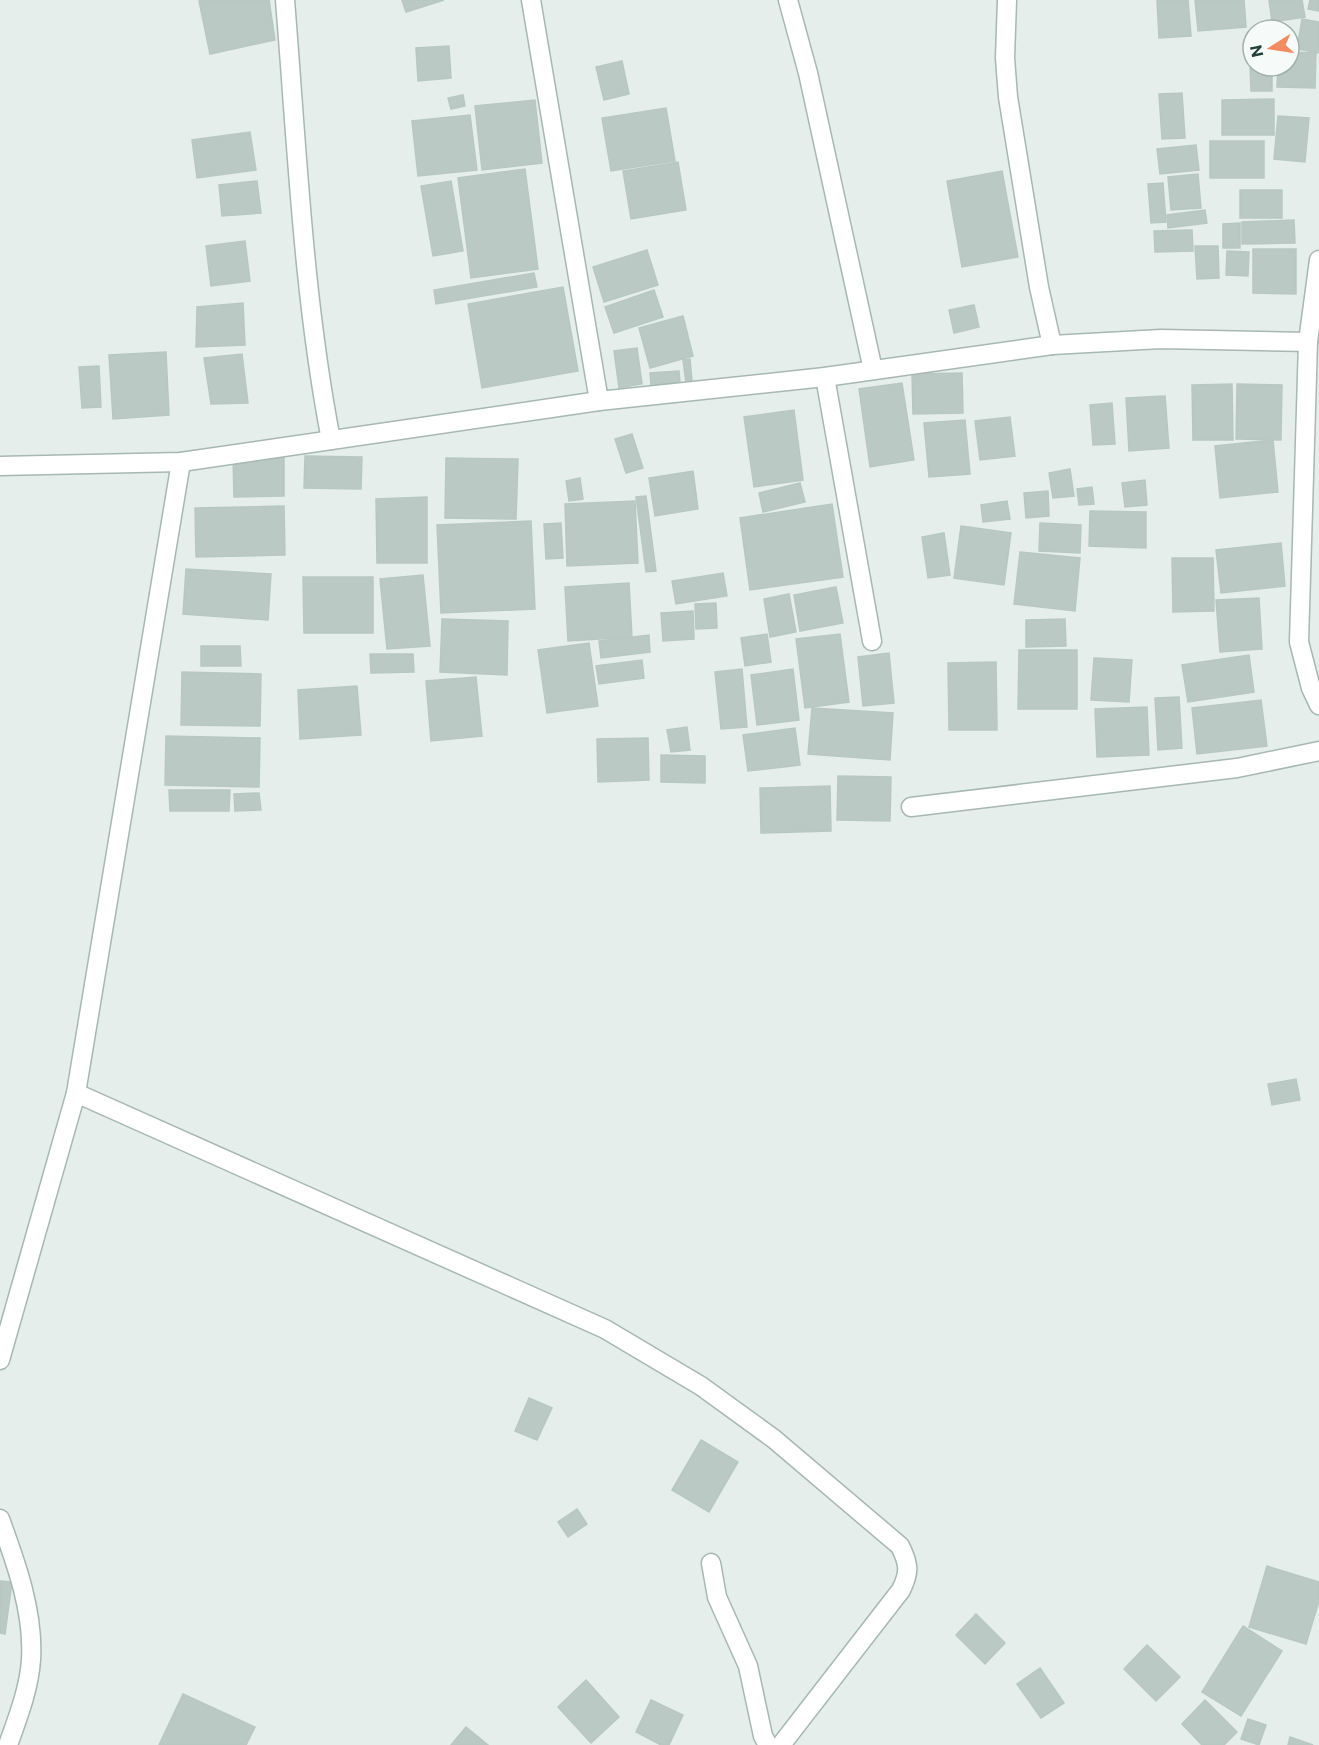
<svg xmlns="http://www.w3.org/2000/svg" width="1319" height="1745" viewBox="0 0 1319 1745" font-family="Commissioner,sans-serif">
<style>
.building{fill:#bac9c4;stroke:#b7c8c2;stroke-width:1.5}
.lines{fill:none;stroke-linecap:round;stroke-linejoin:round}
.minor-casing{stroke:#a7b7b2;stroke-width:21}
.minor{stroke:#fff;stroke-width:18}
</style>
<rect width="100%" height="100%" fill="#e5eeeb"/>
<g class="building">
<polygon points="207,0 269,0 275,40 210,54 199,1"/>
<polygon points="402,0 444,0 406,12"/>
<polygon points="1157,0 1188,0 1191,36 1159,38"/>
<polygon points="1195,0 1244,0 1246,27 1198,31"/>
<polygon points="1269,0 1302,0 1305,17 1272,22"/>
<polygon points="1310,0 1319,0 1319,11 1308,9"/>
<polygon points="1302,19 1319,22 1319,53 1297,49"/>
<polygon points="449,46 451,78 418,81 416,48"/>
<polygon points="1289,52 1316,53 1315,88 1277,87 1278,66 1289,66"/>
<polygon points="622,61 629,94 604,100 596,67"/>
<polygon points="1250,65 1272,66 1272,91 1251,91"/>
<polygon points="1182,93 1185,138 1162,139 1159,94"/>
<polygon points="463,95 465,106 451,109 448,98"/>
<polygon points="1274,99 1274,135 1222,135 1222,100"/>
<polygon points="535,100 542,163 482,170 475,106"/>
<polygon points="666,108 675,161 611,171 602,118"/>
<polygon points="470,115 477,170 418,176 412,121"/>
<polygon points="1278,116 1309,118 1305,162 1274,159"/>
<polygon points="250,132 256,170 197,178 192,140"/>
<rect x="1210" y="141" width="54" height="37"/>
<polygon points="1196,145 1199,170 1160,174 1157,149"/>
<polygon points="678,162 686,210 631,219 623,171"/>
<polygon points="525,169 538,269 471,278 458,178"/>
<polygon points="1002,171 1018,257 962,267 947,181"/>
<polygon points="1198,174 1201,208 1171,210 1168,177"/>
<polygon points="257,181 261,213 222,216 219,185"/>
<polygon points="451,181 463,251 433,256 421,186"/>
<polygon points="1163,183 1166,222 1151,223 1148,184"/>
<rect x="1240" y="190" width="42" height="28"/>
<polygon points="1205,210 1207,223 1168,228 1167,215"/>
<polygon points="1294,220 1295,243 1242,244 1242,222"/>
<polygon points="1240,223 1240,248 1223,248 1223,224"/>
<polygon points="1192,230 1193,251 1155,252 1154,231"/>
<polygon points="245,241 250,281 211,286 206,246"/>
<polygon points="1195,246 1218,246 1219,278 1197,279"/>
<polygon points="1253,249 1296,249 1296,294 1253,293"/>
<polygon points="647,250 658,285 604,302 593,267"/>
<polygon points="1227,251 1249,252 1248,276 1226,275"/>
<polygon points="534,273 537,287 436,304 434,290"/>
<polygon points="563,287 578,371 482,388 468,304"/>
<polygon points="654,290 663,317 614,333 605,307"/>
<polygon points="243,303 245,345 196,347 197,307"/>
<polygon points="974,305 979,327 954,333 949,310"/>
<polygon points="683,316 693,356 650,368 639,328"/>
<polygon points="637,348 642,384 619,388 614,351"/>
<polygon points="166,352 169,415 113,419 109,355"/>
<polygon points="242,354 248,403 211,404 204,358"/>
<polygon points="690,359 692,382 686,383 683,360"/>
<polygon points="99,366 101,407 82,408 79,367"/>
<polygon points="679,371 680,383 651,386 650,373"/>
<polygon points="962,373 963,413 913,414 912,374"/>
<polygon points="902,383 914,460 870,467 859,389"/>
<polygon points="1232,384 1233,440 1193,440 1192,385"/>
<polygon points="1237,384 1282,385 1281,440 1236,439"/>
<polygon points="1165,396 1169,448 1129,451 1126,398"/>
<polygon points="1112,403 1115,444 1093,445 1090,405"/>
<polygon points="794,410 803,480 754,487 744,417"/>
<polygon points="1010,417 1015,456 980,460 975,421"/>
<polygon points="965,420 970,474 929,477 924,423"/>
<polygon points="632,434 643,468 626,473 615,439"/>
<polygon points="1273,440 1278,492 1220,498 1215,446"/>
<polygon points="233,456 284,456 284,496 234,497"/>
<polygon points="305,456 362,457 361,489 304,488"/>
<polygon points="446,458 518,459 516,519 445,518"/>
<polygon points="1070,469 1074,496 1053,498 1049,473"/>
<polygon points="693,471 698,509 655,516 649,478"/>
<polygon points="580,478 583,499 569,501 566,481"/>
<polygon points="1145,480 1147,505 1125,507 1122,483"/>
<polygon points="800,483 805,502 763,512 759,493"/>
<polygon points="1092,487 1094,504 1079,505 1077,489"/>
<polygon points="1048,491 1049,516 1026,518 1024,493"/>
<polygon points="646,496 656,571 646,572 636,497"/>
<polygon points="427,497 427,563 377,563 376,499"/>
<polygon points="635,501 638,563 567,566 565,504"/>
<polygon points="1007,501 1010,519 983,522 981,505"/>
<polygon points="832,504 843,577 750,590 740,518"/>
<polygon points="284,506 285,555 196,557 195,508"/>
<polygon points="1090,511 1146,512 1146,548 1089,546"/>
<polygon points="531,521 535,609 441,613 437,525"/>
<polygon points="561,523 563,558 546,559 544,524"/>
<polygon points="1040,523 1081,525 1080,553 1039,551"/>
<polygon points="961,526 1011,533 1004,585 954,578"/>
<polygon points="944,533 950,575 928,578 922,537"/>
<polygon points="1281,543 1285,586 1221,593 1216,550"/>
<polygon points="1020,552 1080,558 1075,611 1014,604"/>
<polygon points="1172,558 1213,558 1214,611 1173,612"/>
<polygon points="186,569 271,574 268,620 183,614"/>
<polygon points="723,573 727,596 676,604 672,581"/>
<polygon points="423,575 430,646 387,649 380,579"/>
<polygon points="303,577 373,577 373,633 304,633"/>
<polygon points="629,583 632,637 568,641 565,587"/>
<polygon points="836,587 843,623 800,631 794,595"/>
<polygon points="789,594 796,632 770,637 764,599"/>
<polygon points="1259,598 1262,649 1220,652 1216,600"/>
<polygon points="716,603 717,628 696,629 695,604"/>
<polygon points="693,611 694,639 663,641 661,613"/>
<polygon points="442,619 508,621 507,675 440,672"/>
<polygon points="1065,619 1066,646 1026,647 1026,620"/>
<polygon points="767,634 771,662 745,666 741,638"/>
<polygon points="840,634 849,702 805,708 796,639"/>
<polygon points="649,635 650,652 601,658 599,641"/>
<polygon points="589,643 598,706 547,713 538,650"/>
<polygon points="201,646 240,646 241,666 201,666"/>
<polygon points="1019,650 1077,650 1077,709 1018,709"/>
<polygon points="889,653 894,703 863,706 858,657"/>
<polygon points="370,654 413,654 414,672 371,673"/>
<polygon points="1249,655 1254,692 1188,702 1182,665"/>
<polygon points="1094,658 1132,660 1129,702 1091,700"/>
<polygon points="642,660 644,678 599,684 596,666"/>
<polygon points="996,662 997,730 949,730 948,663"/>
<polygon points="742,669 747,727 721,729 715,672"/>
<polygon points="793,669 799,720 757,725 751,675"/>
<polygon points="182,672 261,674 260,726 181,725"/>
<polygon points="476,677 482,736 431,741 426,681"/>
<polygon points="357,686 361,735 300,739 298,690"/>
<polygon points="1179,697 1182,748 1158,750 1155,698"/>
<polygon points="1261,700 1267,746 1197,754 1192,708"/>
<polygon points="1147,707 1149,755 1097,757 1095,709"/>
<polygon points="812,708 893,713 890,760 808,754"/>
<polygon points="687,727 690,750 671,752 667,730"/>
<polygon points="795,728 800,765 748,771 743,735"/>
<polygon points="166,736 260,738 259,787 165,785"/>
<polygon points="648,738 649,780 598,782 597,739"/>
<polygon points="661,755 705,756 705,783 661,782"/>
<polygon points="838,776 891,777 890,821 837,820"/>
<polygon points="830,786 831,831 761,833 760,788"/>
<polygon points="169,790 230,790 229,811 170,811"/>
<polygon points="259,793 261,810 235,811 234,794"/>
<polygon points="1296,1079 1300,1100 1272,1105 1268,1084"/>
<polygon points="529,1398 552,1408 537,1440 515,1431"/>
<polygon points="701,1440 738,1462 709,1512 672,1490"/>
<polygon points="577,1509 587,1524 568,1537 558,1522"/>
<polygon points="1267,1566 1319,1582 1319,1601 1306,1644 1249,1627"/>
<polygon points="0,1581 12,1582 5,1634 0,1633"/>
<polygon points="976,1614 1005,1643 985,1664 956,1635"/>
<polygon points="1243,1626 1282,1651 1241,1716 1202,1692"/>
<polygon points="1147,1645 1180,1677 1156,1701 1124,1669"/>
<polygon points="1040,1668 1064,1703 1041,1718 1017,1684"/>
<polygon points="586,1680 619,1717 591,1743 558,1707"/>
<polygon points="183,1694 255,1727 246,1745 159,1745"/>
<polygon points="651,1700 683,1715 669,1745 661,1745 636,1732"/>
<polygon points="1205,1700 1237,1732 1224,1745 1202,1745 1182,1724"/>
<polygon points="1248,1719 1266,1725 1259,1745 1241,1739"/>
<polygon points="466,1727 488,1745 451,1745"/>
<polygon points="1290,1737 1313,1745 1288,1745"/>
</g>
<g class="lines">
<g class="minor-casing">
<g id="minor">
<path d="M285 0C297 147 303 296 331 440"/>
<polyline points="531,0 599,401"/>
<polyline points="788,0 808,73 873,370"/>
<polyline points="1007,0 1005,58 1008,97 1039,287 1052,345"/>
<polyline points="1319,260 1308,342 1299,642 1311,688 1319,705"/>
<polyline points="825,377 872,641"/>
<polyline points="0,466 181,462 599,401 825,377 1052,345 1161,339 1308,342"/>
<polyline points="911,807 1237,768 1319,751"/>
<path d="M76 1093 605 1329 701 1386 774 1439 900 1546C909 1564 910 1572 901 1590L781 1745"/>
<polyline points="0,1360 76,1093 181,462"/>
<path d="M0 1519C16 1563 34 1612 31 1660 29 1689 18 1717 8 1745"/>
<polyline points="711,1563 717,1597 748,1666 763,1736 768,1745"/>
</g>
</g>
<use href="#minor" class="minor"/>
</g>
<g transform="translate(1271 48) rotate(258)"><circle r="28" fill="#f6faf8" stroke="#a2b0ac" stroke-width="1.5"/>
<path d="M0-4.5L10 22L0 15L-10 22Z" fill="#f28b5f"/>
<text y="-9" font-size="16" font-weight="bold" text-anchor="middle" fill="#24413a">N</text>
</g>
</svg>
